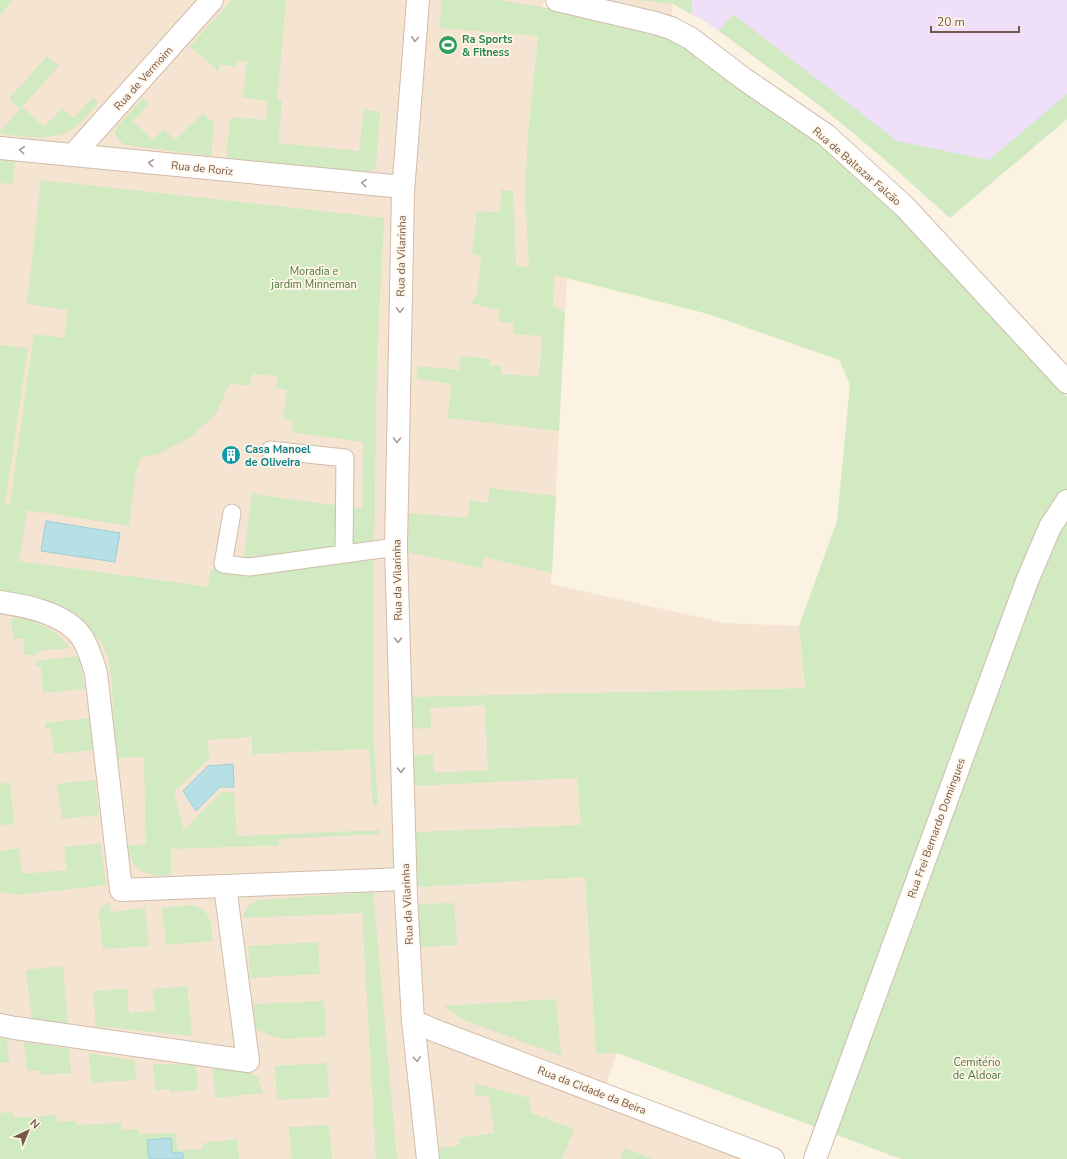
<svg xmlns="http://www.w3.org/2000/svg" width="1067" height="1159" viewBox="0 0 1067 1159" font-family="'Nunito Sans',sans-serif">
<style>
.residential{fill:#f4e4d1}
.education{fill:#efdff9}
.green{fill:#d1eac1;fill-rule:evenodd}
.water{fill:#b7dfe6;stroke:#9dced8}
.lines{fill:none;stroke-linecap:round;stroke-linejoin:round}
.lane-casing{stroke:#d0bcac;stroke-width:19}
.street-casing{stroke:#d0bcac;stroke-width:24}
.secondary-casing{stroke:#d3bca9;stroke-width:24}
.lane{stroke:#fff;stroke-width:17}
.street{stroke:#fff;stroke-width:22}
.secondary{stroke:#fff;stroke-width:22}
.oneway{stroke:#ac9b91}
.labels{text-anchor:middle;stroke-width:3.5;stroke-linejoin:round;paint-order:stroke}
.leisure-label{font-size:11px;font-weight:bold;fill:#27864d;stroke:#fff6e9;text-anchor:start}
.street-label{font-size:11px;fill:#745848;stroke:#fff6e9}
.park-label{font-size:11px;fill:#517a40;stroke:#fff6e9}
.culture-label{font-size:11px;font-weight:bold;fill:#0d838f;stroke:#fff6e9;text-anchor:start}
</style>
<rect width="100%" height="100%" fill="#fcf2e2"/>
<g class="residential">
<polygon points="0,0 544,0 538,36 528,134 529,268 567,278 551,584 725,623 799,626 805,688 631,692 585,877 596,1054 617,1053 603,1094 773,1159 68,1159 0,1151"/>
<polygon points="557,0 673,0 671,28"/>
</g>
<polygon class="education" points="673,0 1067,0 1067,119 950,218 882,157 819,105 719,31 704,21 673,4"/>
<g class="green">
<polygon points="0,0 13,0 0,15"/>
<polygon points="232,0 286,0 277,100 282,101 278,143 359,151 364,110 380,112 376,165 374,169 368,172 227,158 228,136 231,117 266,120 268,101 243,97 247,61 237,61 236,67 219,64 219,72 190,46"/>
<polygon points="442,0 499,0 542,7 646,28 683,45 819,138 941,253 1067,397 1067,1159 901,1159 617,1053 596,1054 585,877 418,887 416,832 581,825 577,778 413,786 413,756 433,754 434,773 488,770 485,705 430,708 431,728 412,729 412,697 805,688 799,626 837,521 850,384 839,360 708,314 554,275 553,306 565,312 559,431 448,418 451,384 417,379 418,366 459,370 461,356 490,359 490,365 502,366 501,374 539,377 542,336 513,334 513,323 498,322 499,310 471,303 477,295 481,256 472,254 477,211 500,212 501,190 513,191 516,265 529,268 525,192 528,134 538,36 439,28"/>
<polygon points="637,0 692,0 691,14 673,4"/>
<polygon points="733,14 897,141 989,160 1067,94 1067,119 950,218 882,157 819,105 719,31"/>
<path d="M47 56 59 66 22 107 44 127 62 108 74 118 93 97 98 102C91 111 84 120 75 127 57 143 22 136 0 134V131L20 109 9 99Z"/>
<path d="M143 98 149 104 133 121 153 140 164 129 175 140 203 113 214 123 211 156 125 145C119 141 117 139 115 132L117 127Z"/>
<polygon points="0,159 15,160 12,184 0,183"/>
<path d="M41 180 384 218 377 354 373 619V730L378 805 373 806 369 749 252 754V737L208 740 209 759 174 792 184 830 222 792 234 793 237 836 380 830V834L279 839V846H258L171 849V875C149 878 131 871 126 846L146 844 144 757 116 758 112 685 109 661 102 643 76 614 61 605 45 600 0 592V345L28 348 5 505H7L10 503 34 334 64 338 68 310 27 304ZM253 374 277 376 276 388 287 390 283 418 293 422 292 432 363 442 362 509 252 494 242 574 211 569 208 587 19 561 27 510 129 526 136 471 142 457 158 454 191 437 216 414 230 383 249 386Z"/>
<polygon points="490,488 556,496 552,573 484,557 481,568 408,552 409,513 468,518 470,500 488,503"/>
<path d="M11 618C26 617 45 625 57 634 62 638 66 643 70 648L39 651 35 655H24V638L13 639Z"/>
<polygon points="77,656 81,666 85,689 43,693 41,666 36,666 35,661"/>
<polygon points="89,718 94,750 54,754 51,728 45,728 45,723"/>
<polygon points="95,780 99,815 62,819 57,784"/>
<polygon points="10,782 14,824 0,825 0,784"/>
<polygon points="101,843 106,885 18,895 0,892 0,851 19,848 22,874 67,870 64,847"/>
<path d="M373 892 397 1159H376L362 913 243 918C244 908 250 904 258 900Z"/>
<path d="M109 903 111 912 145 908 149 946 103 949 99 915C100 908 102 905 109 903Z"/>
<polygon points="454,903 457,945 420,947 418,904"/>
<path d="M193 905C212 911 211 924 213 941L166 945 162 908Z"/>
<polygon points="318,942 320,974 250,978 248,946"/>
<polygon points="63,966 68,1024 32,1019 26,970"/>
<polygon points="187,986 192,1036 96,1026 93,991 127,989 129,1013 155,1011 153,989"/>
<polygon points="556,999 561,1056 472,1023 459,1017 444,1006"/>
<polygon points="324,1001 326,1036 286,1039 272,1036 256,1029 253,1004"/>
<polygon points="0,1038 7,1039 9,1062 0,1063"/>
<polygon points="24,1042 69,1049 71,1073 40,1075 40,1070 27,1071"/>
<polygon points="89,1053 135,1061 136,1080 91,1083"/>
<polygon points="327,1063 329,1097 277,1100 275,1066"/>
<polygon points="153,1064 196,1065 198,1090 170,1092 170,1089 156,1090"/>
<polygon points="212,1065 247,1070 258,1078 263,1093 216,1098"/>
<polygon points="474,1083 529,1098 531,1113 574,1129 562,1159 440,1159 439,1148 460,1145 459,1138 494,1133 489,1095 476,1097"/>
<polygon points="13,1112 14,1118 56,1115 57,1122 76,1121 77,1125 121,1123 121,1130 139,1129 139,1134 176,1133 177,1150 203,1149 203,1143 237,1139 239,1159 0,1159 0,1113"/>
<polygon points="329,1125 332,1159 292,1159 289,1127"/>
<polygon points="624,1148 653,1159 620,1159"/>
</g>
<g class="water">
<polygon points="46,521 120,533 115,562 41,551"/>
<polygon points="233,764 234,787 220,787 196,811 183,791 208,766"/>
<polygon points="171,1138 172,1153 183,1153 183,1159 149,1159 147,1140"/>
</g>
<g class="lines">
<g class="lane-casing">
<g id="lane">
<polyline points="270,450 345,458 344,554"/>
<polyline points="232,513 223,564 249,567 396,547"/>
</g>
</g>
<g class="street-casing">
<g id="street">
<polyline points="557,0 655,23 671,28 690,38 744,79 826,135 905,207 1067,382"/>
<polyline points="0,148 403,187"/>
<polyline points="73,155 212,0"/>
<path d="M0 602C27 606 64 613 81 636 89 647 92 661 96 673L121 890 405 879"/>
<polyline points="0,1025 15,1028 248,1061 225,886"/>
<polyline points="815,1159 1027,581 1050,527 1067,501"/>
</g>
</g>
<g class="secondary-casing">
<g id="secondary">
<polyline points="418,0 403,192 396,547 406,897 413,1021 428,1159"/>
<polyline points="413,1021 436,1031 773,1159"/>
</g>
</g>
<use href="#lane" class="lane"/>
<use href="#street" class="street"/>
<use href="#secondary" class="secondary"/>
</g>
<defs><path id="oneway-chevron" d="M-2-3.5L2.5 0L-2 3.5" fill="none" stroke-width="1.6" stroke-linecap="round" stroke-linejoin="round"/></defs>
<g class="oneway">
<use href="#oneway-chevron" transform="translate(415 39) rotate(95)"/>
<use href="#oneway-chevron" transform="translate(22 150) rotate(-174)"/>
<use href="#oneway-chevron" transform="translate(151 163) rotate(-174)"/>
<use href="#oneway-chevron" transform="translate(364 183) rotate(-175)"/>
<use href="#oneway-chevron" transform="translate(400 310) rotate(91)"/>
<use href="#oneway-chevron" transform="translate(397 440) rotate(91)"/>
<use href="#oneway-chevron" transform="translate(398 640) rotate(89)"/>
<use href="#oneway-chevron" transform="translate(401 770) rotate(89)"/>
<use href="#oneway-chevron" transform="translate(417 1059) rotate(84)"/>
</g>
<defs>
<g id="stadium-disc" transform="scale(1)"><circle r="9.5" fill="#2e9e5b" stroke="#fff6e9"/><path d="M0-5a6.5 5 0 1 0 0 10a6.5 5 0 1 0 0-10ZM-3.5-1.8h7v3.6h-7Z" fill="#fff"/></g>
<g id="building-disc" transform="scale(1)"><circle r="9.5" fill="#0f9aa8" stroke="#fff6e9"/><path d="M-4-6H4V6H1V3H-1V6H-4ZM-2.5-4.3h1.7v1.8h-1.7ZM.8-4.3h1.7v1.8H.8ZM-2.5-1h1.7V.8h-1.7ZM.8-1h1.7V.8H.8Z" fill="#fff"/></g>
</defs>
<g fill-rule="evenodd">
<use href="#stadium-disc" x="448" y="45"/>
<use href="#building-disc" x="231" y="455"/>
</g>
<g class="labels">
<g class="leisure-label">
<text x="462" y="43">Ra Sports<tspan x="462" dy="13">&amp; Fitness</tspan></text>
</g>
<g class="street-label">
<text transform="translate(143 78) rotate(-48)" y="4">Rua de Vermoim</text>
<text transform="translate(857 166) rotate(41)" y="4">Rua de Baltazar Falcão</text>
<text transform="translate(202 168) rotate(6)" y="4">Rua de Roriz</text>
<text transform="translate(401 256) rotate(-89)" y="4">Rua da Vilarinha</text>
<text transform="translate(397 580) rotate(-91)" y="4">Rua da Vilarinha</text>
<text transform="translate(936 828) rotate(-70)" y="4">Rua Frei Bernardo Domingues</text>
<text transform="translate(407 904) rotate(-93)" y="4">Rua da Vilarinha</text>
<text transform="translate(592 1090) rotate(21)" y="4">Rua da Cidade da Beira</text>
</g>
<g class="park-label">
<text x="314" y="275">Moradia e<tspan x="314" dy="13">jardim Minneman</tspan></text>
<text x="977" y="1066">Cemitério<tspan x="977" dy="13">de Aldoar</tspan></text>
</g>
<g class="culture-label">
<text x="245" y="453">Casa Manoel<tspan x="245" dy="13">de Oliveira</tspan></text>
</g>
</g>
<g transform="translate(28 1131) rotate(44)" stroke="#fff6e9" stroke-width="3" paint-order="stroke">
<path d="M0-3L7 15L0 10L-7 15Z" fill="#745848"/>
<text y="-6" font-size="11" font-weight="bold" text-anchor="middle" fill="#745848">N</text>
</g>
<path d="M931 26v6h88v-6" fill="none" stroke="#745848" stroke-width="2"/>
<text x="937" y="26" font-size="12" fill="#745848" stroke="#fff6e9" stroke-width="3" paint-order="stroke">20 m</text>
</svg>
